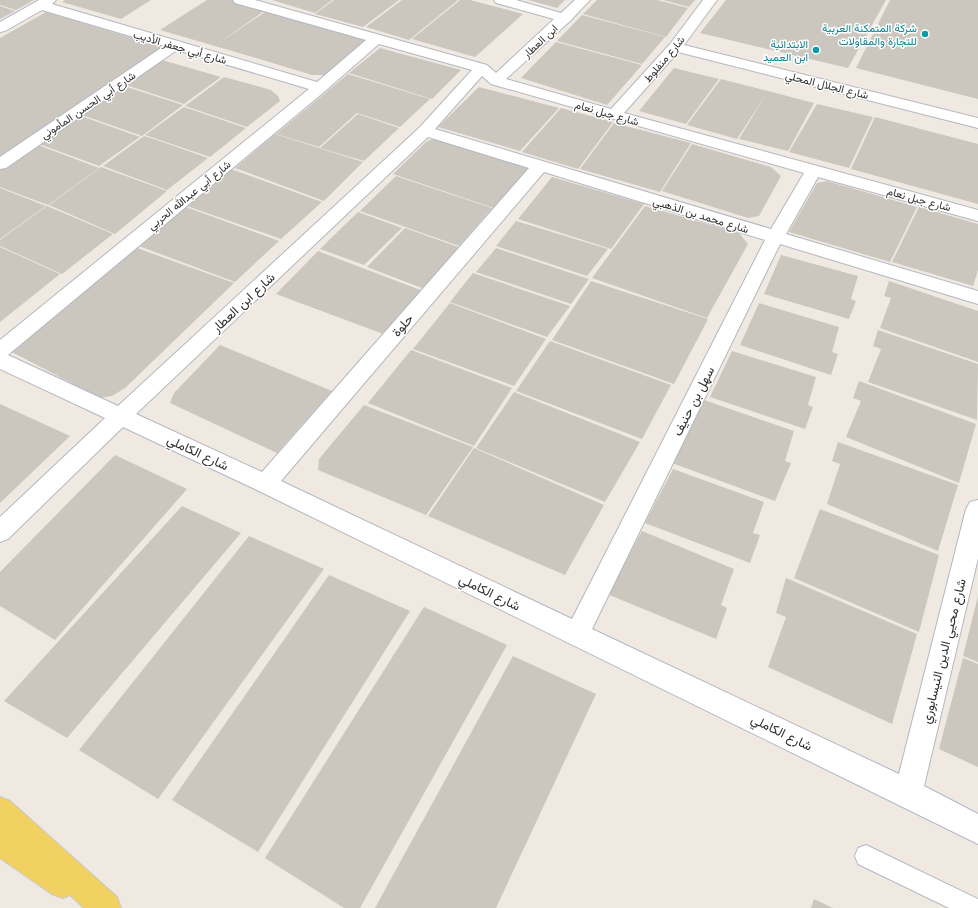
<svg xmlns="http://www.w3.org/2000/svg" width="978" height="908" viewBox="0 0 978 908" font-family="Inter,Vazirmatn,sans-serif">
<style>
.building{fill:#cbc7bf}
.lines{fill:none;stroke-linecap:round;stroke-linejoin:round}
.lane-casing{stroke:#b4b7c1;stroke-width:2}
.street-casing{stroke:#b4b7c1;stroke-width:2}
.primary-casing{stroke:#c9c9c9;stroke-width:2}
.lane{fill:#fff;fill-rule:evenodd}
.street{fill:#fff;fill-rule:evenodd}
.primary{fill:#f2d163;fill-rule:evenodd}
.culture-dot{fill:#0f9aa8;stroke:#fff;stroke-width:1.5}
.labels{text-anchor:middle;stroke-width:3;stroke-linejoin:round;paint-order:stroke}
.far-culture-label{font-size:11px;fill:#0d838f;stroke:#fff;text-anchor:end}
.far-street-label{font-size:11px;fill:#2e2e2e;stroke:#fff}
.street-label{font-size:13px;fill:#2e2e2e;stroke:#fff}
</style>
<rect width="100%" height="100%" fill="#efe9e1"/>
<g class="building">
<polygon points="0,0 34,0 16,10 0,5"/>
<polygon points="65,0 151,0 121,19 62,2"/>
<polygon points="207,0 234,0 267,9 216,45 268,10 366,39 366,42 325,75 312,75 256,58 265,51 256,58 160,30"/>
<polygon points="272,0 332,0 315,13"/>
<polygon points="334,0 399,0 363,27 315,14"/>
<polygon points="402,0 458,0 409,40 366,27"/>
<polygon points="460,0 470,0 523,14 475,57 412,39"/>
<polygon points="528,0 565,0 557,8"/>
<polygon points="597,0 657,0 688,8 666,37 583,14"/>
<polygon points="663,0 695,0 689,7"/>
<polygon points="726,0 886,0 848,68 700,33"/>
<polygon points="890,0 978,0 978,99 856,68"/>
<polygon points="0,6 15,11 0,19"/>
<polygon points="46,12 163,47 0,156 0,38"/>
<polygon points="582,15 665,37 642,64 557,41"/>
<polygon points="556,42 642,65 607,105 521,78"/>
<polygon points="380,48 461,70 432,99 349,73"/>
<polygon points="162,60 221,77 184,104 126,85"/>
<polygon points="674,68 719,79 686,124 639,111"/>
<polygon points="348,74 430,99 400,127 357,113 319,147 276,134"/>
<polygon points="224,77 271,90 278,96 280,101 247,127 185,106"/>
<polygon points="721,79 814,103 788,151 739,139 766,94 737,139 687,125"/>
<polygon points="124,86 183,105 142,136 82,115"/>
<polygon points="479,87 559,108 520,151 438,127"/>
<polygon points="817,104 873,117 849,168 789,152"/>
<polygon points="184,107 246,128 210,157 145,135"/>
<polygon points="561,108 613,122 578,169 522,152"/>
<polygon points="358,114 399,128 364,161 320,148"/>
<polygon points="81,116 140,137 99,166 39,144"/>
<polygon points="875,117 978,144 978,204 851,169"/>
<polygon points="614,123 691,143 660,192 580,169"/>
<polygon points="275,134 363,162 324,201 235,168"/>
<polygon points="144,136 157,140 208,158 167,190 103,166"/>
<polygon points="437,139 525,164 528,170 494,208 393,174 426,142 430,140"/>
<polygon points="692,144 771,167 781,176 759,216 748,218 662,191"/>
<polygon points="38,145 99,168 48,205 0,187 0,170"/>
<polygon points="101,167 167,191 115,234 49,205"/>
<polygon points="231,169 322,202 281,239 187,206"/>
<polygon points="396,176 492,208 459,246 360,211"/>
<polygon points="552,177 644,204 611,249 518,219"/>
<polygon points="827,181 917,207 890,262 789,232 817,183"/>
<polygon points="0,188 46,206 0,239"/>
<polygon points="47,206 113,234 62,274 0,246 0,240"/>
<polygon points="645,206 739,233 748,244 707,318 592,278"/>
<polygon points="186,207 279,241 235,282 139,246"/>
<polygon points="919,207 978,224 978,270 973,286 892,262"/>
<polygon points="358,212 402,228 364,265 320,249"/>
<polygon points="516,221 608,249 587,276 496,246"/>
<polygon points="405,228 461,248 422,288 367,267"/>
<polygon points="0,247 60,274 0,322"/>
<polygon points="137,248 234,283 125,388 112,396 100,398 8,350"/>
<polygon points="496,248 589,279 571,304 476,272"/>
<polygon points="318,251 423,291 386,335 276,294"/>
<polygon points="781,255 858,276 851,299 856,301 849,319 764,294"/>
<polygon points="473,273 570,306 547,337 450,302"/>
<polygon points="591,281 708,319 674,384 552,340"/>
<polygon points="889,281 978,311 978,362 880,328 891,298 884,296"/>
<polygon points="450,303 546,339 514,386 413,349"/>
<polygon points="759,303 839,327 832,352 838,354 831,375 740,345"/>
<polygon points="878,330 978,364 977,420 868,382 881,349 873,346"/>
<polygon points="550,341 671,385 642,439 516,391"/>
<polygon points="220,345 332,391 277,453 170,403 174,393"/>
<polygon points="411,350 512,388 474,446 368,403"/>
<polygon points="732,351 816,377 808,405 813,407 805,429 710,397"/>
<polygon points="859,381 976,424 959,483 846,437 861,401 853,398"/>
<polygon points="514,392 640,442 605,502 476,448"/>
<polygon points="704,400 794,431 785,461 791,463 775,501 672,463"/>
<polygon points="0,404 70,436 0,503"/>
<polygon points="364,405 473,447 426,515 318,470 319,459"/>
<polygon points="838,442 958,485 938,551 827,504 840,464 832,461"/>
<polygon points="474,448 604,505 565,575 428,516"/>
<polygon points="115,455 187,489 55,640 0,606 0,572"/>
<polygon points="673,469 764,502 753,533 760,535 750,563 645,523"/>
<polygon points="182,506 241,533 67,738 4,701"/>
<polygon points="820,509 939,555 919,632 794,578"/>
<polygon points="642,531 734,569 721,605 727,608 716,639 607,594"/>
<polygon points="249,536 324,569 158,799 79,750"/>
<polygon points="329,575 410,611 258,852 172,800"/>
<polygon points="786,578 917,634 892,724 768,667 786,617 776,613"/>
<polygon points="978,596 978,662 963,656"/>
<polygon points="424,607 507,645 360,908 344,908 265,858"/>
<polygon points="513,656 596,694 496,908 375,908"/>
<polygon points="963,658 978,664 978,767 939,749"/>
<polygon points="814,899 833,908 811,908"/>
</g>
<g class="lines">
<g class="lane-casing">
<polygon id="lane" points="866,845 978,899 978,908 949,908 858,864 855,856 858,848"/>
</g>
<g class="street-casing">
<path id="street" d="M39 0H56L52 4 317 82 366 40 235 3 233 0H255L487 65 496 73 554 19 496 3 494 0H516L561 13 575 0H590L570 21 506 79 611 109 670 44 703 0H717L684 45 978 118V128L678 52 624 113 978 210V221L818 177 786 234 978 291V304L780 244 592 629 899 774 966 509 970 502 978 500V558L924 786 978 814V844L257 490 123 427 8 539 0 542V517L105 418 0 369V340L309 89 177 50 6 168 0 169V157L164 46 42 10 5 31 0 32V22ZM379 44 472 70 419 128 118 406 8 355 325 91ZM482 76 491 84 804 173 771 229 435 129ZM428 137 529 168 262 472 136 414ZM544 172 765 240 572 619 281 481Z"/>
</g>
<g class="primary-casing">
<polygon id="primary" points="0,797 10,801 117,897 121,908 84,908 70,895 63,898 52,894 0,858"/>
</g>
<use href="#lane" class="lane"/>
<use href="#street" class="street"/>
<use href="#primary" class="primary"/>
</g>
<g class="culture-dot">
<circle cx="925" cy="34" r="4"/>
<circle cx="816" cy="50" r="4"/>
</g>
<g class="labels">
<g class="far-culture-label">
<text x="917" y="32">شركة المتمكنة العربية<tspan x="917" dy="13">للتجارة والمقاولات</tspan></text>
<text x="808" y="48">الابتدائية<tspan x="808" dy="13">ابن العميد</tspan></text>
</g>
<g class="far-street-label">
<text transform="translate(540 41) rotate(-43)" y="4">ابن العطار</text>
<text transform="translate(180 47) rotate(16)" y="4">شارع أبي جعفر الأديب</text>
<text transform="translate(664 59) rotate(-50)" y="4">شارع منفلوط</text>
<text transform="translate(827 85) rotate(14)" y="4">شارع الجلال المحلي</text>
<text transform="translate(88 105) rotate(-34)" y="4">شارع أبي الحسن المأموني</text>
<text transform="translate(607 113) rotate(16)" y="4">شارع جبل نعام</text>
<text transform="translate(189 195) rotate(-39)" y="4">شارع أبي عبدالله الحربي</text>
<text transform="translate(919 199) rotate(15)" y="4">شارع جبل نعام</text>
<text transform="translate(701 215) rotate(17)" y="4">شارع محمد بن الذهبي</text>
</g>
<g class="street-label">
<text transform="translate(243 302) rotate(-43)" y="5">شارع ابن العطار</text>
<text transform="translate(402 325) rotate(-49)" y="5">حلوة</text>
<text transform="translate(693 401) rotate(-63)" y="5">سهل بن حنيف</text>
<text transform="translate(198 452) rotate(25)" y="5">شارع الكاملي</text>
<text transform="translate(490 592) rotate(26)" y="5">شارع الكاملي</text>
<text transform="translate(943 651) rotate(-76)" y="5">شارع محيي الدين النيسابوري</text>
<text transform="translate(782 732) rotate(26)" y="5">شارع الكاملي</text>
</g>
</g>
</svg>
